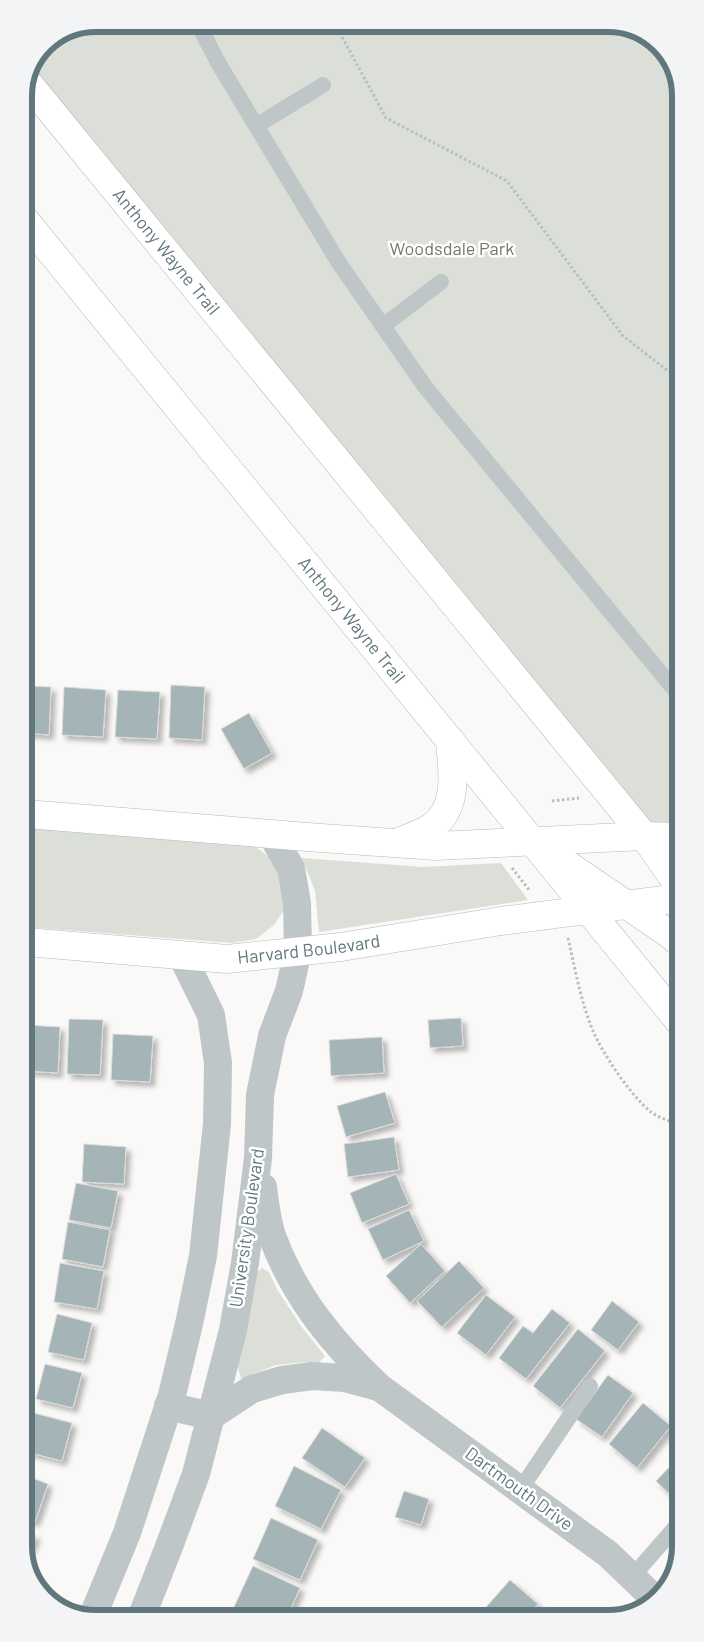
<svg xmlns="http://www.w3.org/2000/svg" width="704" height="1642" viewBox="0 0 704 1642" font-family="Barlow,sans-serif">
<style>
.green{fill:#dcdfd7}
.building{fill:#a5b4b6;stroke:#dcdbda;filter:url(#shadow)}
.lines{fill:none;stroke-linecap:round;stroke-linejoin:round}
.secondary-casing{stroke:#b1bbbd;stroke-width:29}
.highway-casing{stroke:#b2babb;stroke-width:29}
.path{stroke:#b9bfc0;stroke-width:3;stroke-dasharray:2.5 2.5;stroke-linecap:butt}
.lane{stroke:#bec6c8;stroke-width:16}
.street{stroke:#bec6c8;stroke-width:28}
.secondary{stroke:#fff;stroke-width:28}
.highway{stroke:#fff;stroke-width:28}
.labels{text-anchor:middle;stroke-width:5;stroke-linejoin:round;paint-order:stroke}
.park-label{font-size:18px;fill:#6f7a64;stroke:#fff}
.street-label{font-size:18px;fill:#60787d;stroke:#fff}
.rim{fill:none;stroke:#60787d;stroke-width:6}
</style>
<defs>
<filter id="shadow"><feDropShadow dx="4.5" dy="4.5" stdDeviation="2.5" flood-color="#0004"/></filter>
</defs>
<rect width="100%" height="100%" fill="#faf9f8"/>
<g class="green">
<polygon points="96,24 613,24 652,39 676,73 678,837 644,836 27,84 45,45"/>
<polygon points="26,824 251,843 275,862 284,885 284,910 274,925 256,939 232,943 26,927"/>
<polygon points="302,858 422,867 501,863 528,900 319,932 315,891"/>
<polygon points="262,1268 269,1272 277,1289 301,1326 325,1356 319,1363 306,1362 276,1365 241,1379 237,1364 256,1273"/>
</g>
<g class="building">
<polygon points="171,685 205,687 202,740 169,738"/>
<polygon points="25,686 51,687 49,735 25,733"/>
<polygon points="64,687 106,690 103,737 62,735"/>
<polygon points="118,690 160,692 157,739 115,737"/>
<polygon points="249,713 272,753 244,769 221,729"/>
<polygon points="461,1018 463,1046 430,1048 428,1020"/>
<polygon points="69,1019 103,1020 100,1075 67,1074"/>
<polygon points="26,1025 60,1027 58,1073 26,1071"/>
<polygon points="113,1034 153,1036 150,1082 111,1080"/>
<polygon points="382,1037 384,1073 331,1076 329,1040"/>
<polygon points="385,1092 395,1123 346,1137 337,1106"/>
<polygon points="394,1137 399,1170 348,1177 344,1144"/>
<polygon points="84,1144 126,1147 124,1184 82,1182"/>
<polygon points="396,1174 409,1204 362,1223 350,1193"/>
<polygon points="76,1183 118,1191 111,1228 69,1220"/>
<polygon points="409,1210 424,1241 383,1260 368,1229"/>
<polygon points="68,1222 110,1230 103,1267 62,1259"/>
<polygon points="421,1244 445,1271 410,1303 386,1276"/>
<polygon points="459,1261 484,1288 442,1327 417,1301"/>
<polygon points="60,1263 104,1271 97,1309 54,1302"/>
<polygon points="486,1295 515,1317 486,1355 457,1333"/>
<polygon points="612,1301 639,1322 618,1350 591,1330"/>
<polygon points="552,1309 570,1323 526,1379 499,1358 523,1326 533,1333"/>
<polygon points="57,1314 92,1323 84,1360 48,1352"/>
<polygon points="578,1329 605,1351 560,1408 533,1386"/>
<polygon points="45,1364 82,1373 73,1408 36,1399"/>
<polygon points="608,1375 633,1393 602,1437 576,1419"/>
<polygon points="643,1403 671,1426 637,1468 609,1444"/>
<polygon points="30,1412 72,1423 62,1461 27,1452 27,1424"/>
<polygon points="322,1428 365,1458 345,1487 302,1458"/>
<polygon points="680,1456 680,1504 656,1481"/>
<polygon points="294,1466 341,1490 321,1529 275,1506"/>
<polygon points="27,1476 48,1484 35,1522 27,1520"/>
<polygon points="404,1491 429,1499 421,1525 395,1517"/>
<polygon points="271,1518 318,1540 300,1580 253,1559"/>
<polygon points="27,1533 36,1536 27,1556"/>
<polygon points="253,1566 300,1588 287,1617 257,1617 234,1607"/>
<polygon points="510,1580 538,1604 528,1615 479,1615"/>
</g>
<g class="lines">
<g class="secondary-casing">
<g id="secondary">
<polyline points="26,814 307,837 436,846 644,836 678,837"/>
<path id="s1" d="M26 942 227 959 341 947 501 921 679 898"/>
</g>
</g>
<g class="highway-casing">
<g id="highway">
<path id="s2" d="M28 83 644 836 679 886"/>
<path id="s3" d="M24 219 679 1021"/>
<path d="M396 843C408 838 421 834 432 827 460 807 452 769 450 740"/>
<polyline points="559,859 668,933 679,942"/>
</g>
</g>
<g class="path">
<polyline points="335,24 386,118 507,181 623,336 677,378"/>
<polyline points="552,801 579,798"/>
<polyline points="512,868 530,891"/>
<path d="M568 938C575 969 581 1002 593 1031 603 1054 631 1096 651 1112 659 1118 670 1121 679 1125"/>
</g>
<g class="lane">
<polyline points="198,24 220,66 339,263 426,388 678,694"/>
<polyline points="256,126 323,85"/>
<polyline points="383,326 441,282"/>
<polyline points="520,1490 590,1386"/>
<polyline points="632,1577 680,1522"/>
</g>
<g class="street">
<path d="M263 1187C265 1203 267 1221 272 1236 294 1296 333 1344 379 1387L608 1554 654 1598"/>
<polyline points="168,1406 211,1416 252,1389 282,1380 312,1376 345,1378 378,1387"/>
<polyline points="92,1618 127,1533 172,1395 189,1324 203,1256 217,1124 218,1063 211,1015 182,956"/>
<polyline points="141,1618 170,1544 196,1474 233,1330 245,1263 258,1158 260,1095 272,1036 289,991 298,951 297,903 291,868 271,834"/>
</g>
<use href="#secondary" class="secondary"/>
<use href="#highway" class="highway"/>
</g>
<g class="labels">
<g class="park-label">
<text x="452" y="255">Woodsdale Park</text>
</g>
<g class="street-label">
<text dy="6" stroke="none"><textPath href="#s2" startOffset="218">Anthony Wayne Trail</textPath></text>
<text dy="6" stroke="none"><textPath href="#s3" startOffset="518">Anthony Wayne Trail</textPath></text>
<text dy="6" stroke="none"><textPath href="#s1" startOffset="284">Harvard Boulevard</textPath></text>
<text transform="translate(247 1228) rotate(-82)" y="6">University Boulevard</text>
<text transform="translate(519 1489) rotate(36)" y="6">Dartmouth Drive</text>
</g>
</g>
<path d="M0 0H704V1642H0ZM96 32H608A64 64 0 0 1 672 96V1546A64 64 0 0 1 608 1610H96A64 64 0 0 1 32 1546V96A64 64 0 0 1 96 32Z" fill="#f2f4f5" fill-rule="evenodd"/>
<path class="rim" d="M96 32H608A64 64 0 0 1 672 96V1546A64 64 0 0 1 608 1610H96A64 64 0 0 1 32 1546V96A64 64 0 0 1 96 32Z"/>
</svg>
